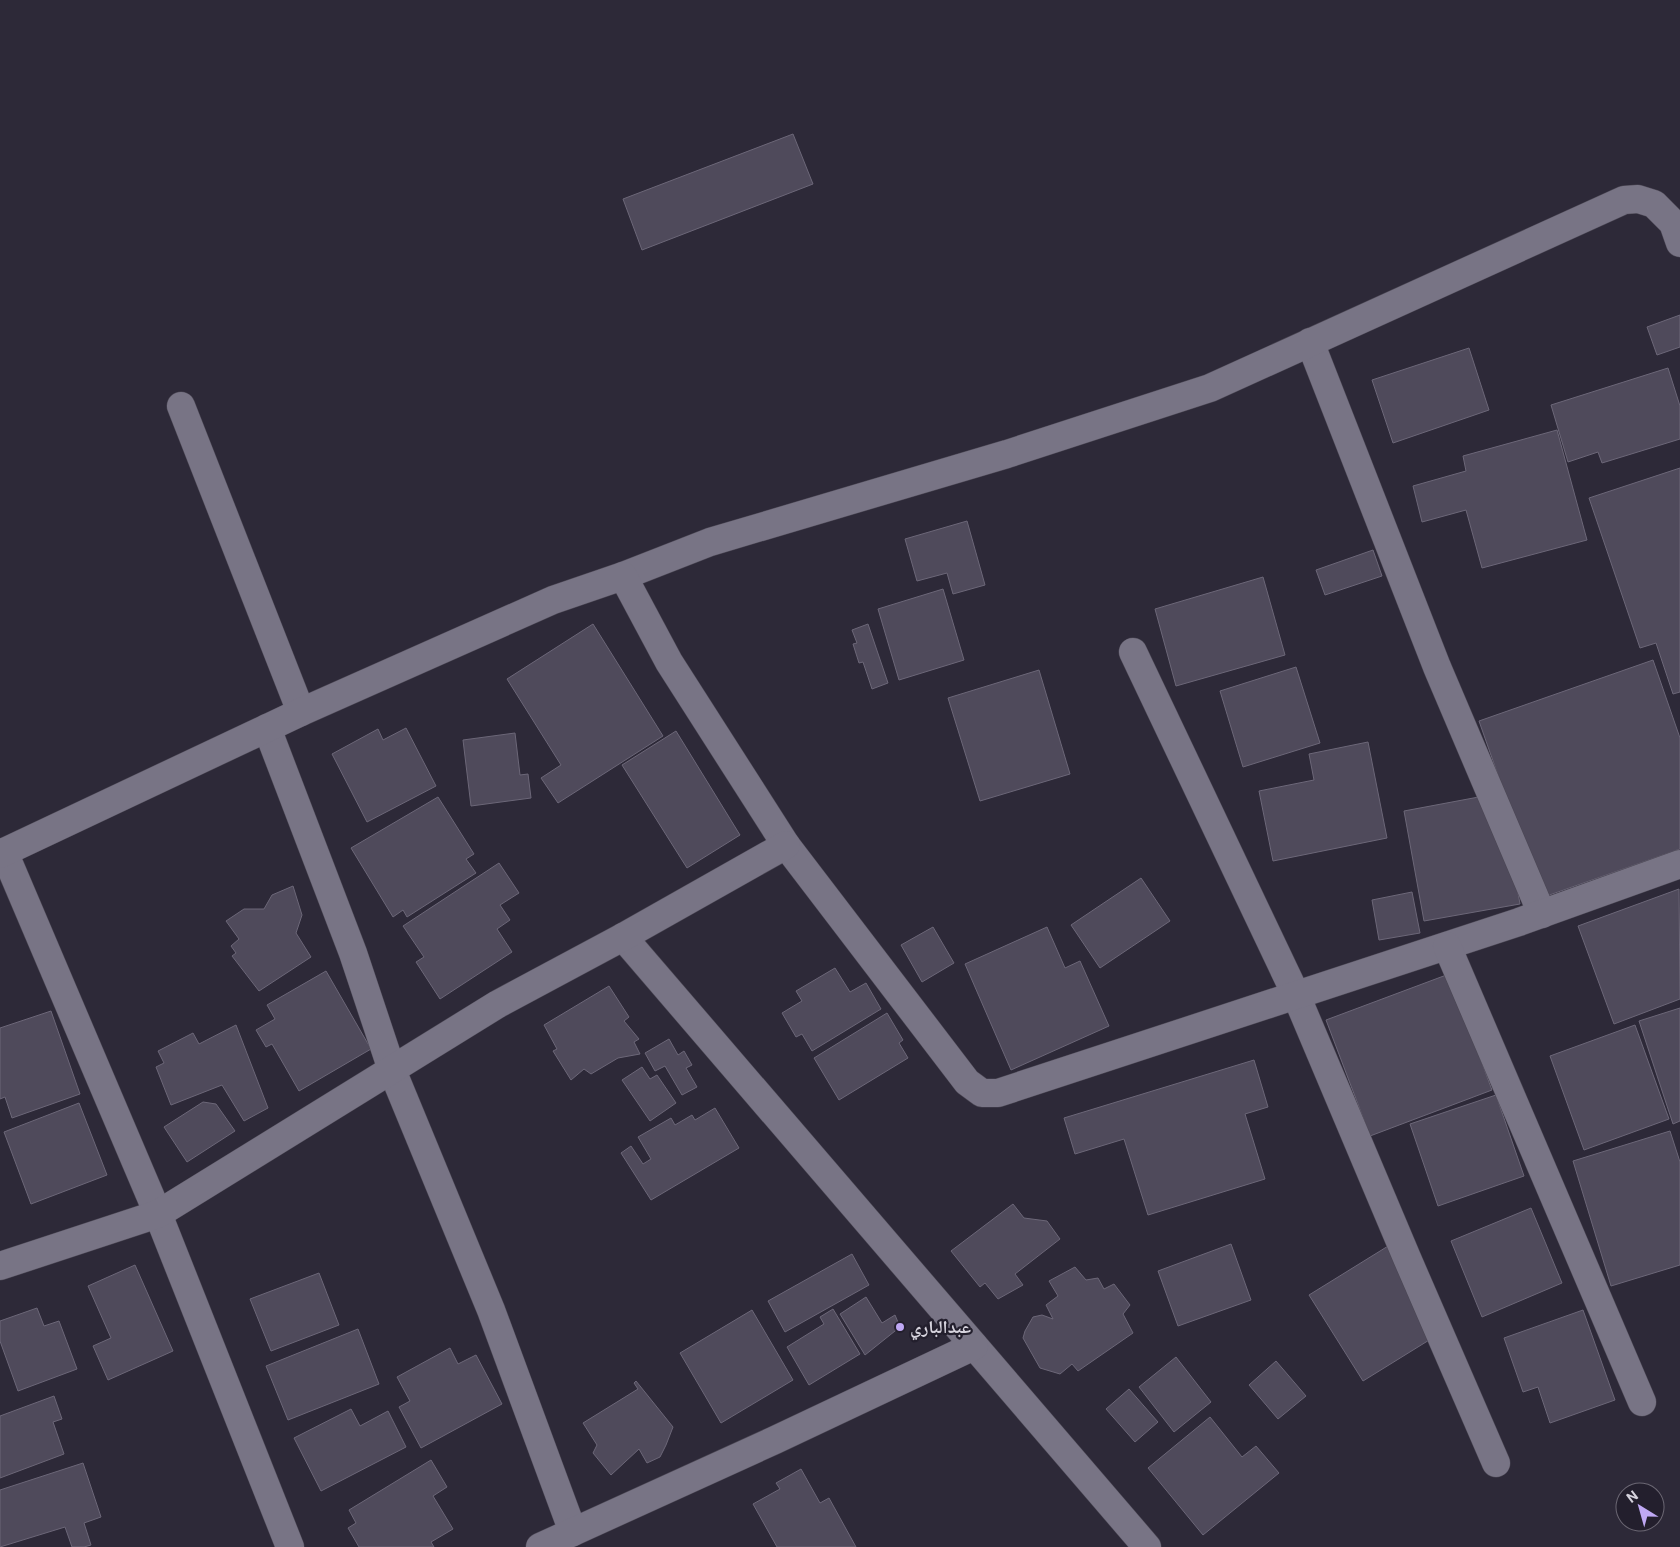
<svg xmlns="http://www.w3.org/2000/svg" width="1680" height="1547" viewBox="0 0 1680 1547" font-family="Roboto,'Noto Naskh Arabic',sans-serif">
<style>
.building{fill:#4f4a5b;stroke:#6c6778}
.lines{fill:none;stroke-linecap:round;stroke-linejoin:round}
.street-casing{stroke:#4b4754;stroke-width:29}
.street{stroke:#787485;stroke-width:28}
.poi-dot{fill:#bfa8f4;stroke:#231f2d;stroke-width:2}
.labels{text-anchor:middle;stroke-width:4.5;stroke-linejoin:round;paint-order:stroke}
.poi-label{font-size:18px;font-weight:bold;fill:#d6d3dd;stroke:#231f2d;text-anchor:start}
</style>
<rect width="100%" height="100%" fill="#2d2938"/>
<g class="building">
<polygon points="793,134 813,184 642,250 623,199"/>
<polygon points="1680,315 1680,347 1657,355 1647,327"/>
<polygon points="1469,348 1489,410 1393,443 1372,380"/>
<polygon points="1668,368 1680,406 1680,439 1602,463 1598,452 1568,462 1551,405"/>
<polygon points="1557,430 1587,540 1482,568 1466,510 1422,522 1413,486 1466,471 1463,456"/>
<polygon points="1680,468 1680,692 1673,694 1656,643 1640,648 1589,498"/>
<polygon points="967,521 985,585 953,594 947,573 917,581 905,539"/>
<polygon points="1373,550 1382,576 1325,595 1316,570"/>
<polygon points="1263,577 1285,655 1176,686 1155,609"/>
<polygon points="943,589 964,660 899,680 878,609"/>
<polygon points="593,624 663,736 558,803 541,778 561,765 507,679"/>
<polygon points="868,624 888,683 872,689 863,662 859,663 853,644 857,643 852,630"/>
<polygon points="1653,660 1680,738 1680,849 1541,898 1479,721"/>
<polygon points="1296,667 1320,743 1243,767 1220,691"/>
<polygon points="1039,670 1070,774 980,801 948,698"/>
<polygon points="406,728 436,786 367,822 332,754 378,729 383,740"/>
<polygon points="676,731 740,835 687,868 622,765"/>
<polygon points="515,733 520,775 528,774 531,798 471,806 463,740"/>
<polygon points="1368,742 1387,838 1273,861 1259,791 1314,780 1309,754"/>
<polygon points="1500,793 1520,904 1424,921 1404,811"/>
<polygon points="438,797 474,854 466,859 476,873 407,917 403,910 393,917 351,848"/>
<polygon points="499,863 519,893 500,905 510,920 497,929 512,952 440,999 416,962 424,957 403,926"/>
<polygon points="1141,878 1170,921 1100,968 1071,925"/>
<polygon points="293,886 302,915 296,933 311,957 259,991 232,956 236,953 231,946 239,939 226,921 244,909 264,909 272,895"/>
<polygon points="1679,889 1680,999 1614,1024 1578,926"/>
<polygon points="1412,892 1420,933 1379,940 1372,900"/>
<polygon points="933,927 954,963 922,982 901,945"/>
<polygon points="1047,927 1065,968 1080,961 1109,1026 1011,1070 965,964"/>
<polygon points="835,968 850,992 866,983 881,1009 812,1051 802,1034 796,1037 782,1013 802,1001 796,991"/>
<polygon points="326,971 371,1049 299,1091 272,1044 266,1047 256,1030 275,1019 267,1005"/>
<polygon points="1449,974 1492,1090 1370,1136 1326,1020"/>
<polygon points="609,986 629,1017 624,1021 639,1039 634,1042 640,1054 618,1058 591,1074 584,1069 571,1080 553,1051 557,1049 544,1025"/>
<polygon points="1680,1008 1680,1121 1673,1124 1639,1021"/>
<polygon points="51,1011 80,1094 12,1118 5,1097 0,1099 0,1028"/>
<polygon points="887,1013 903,1040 899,1043 908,1058 839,1100 814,1058"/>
<polygon points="236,1025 268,1108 244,1121 222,1085 171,1105 156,1067 164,1063 158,1051 193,1033 199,1044"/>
<polygon points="1635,1025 1669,1119 1584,1150 1550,1056"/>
<polygon points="669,1039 678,1055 684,1051 692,1065 686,1068 697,1087 682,1095 665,1066 655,1071 645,1053"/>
<polygon points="1254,1060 1268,1107 1245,1114 1265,1179 1148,1215 1124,1139 1075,1154 1064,1118"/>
<polygon points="642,1067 650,1079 657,1075 676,1103 650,1121 622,1080"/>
<polygon points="1496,1095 1524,1176 1438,1206 1410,1124"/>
<polygon points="203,1102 216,1104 235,1131 187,1162 164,1127"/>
<polygon points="79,1103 107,1175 31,1204 4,1132"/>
<polygon points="715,1108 739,1148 651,1200 621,1153 631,1146 643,1164 651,1159 638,1137 671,1118 675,1125 692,1115 695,1120"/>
<polygon points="1670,1131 1680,1162 1680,1265 1611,1286 1573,1161"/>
<polygon points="1013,1204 1024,1218 1047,1221 1060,1239 1015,1274 1023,1285 998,1299 985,1283 980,1287 951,1251"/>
<polygon points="1531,1208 1562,1283 1482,1317 1451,1241"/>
<polygon points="1393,1243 1447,1329 1363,1381 1309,1295"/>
<polygon points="1231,1244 1251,1300 1178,1326 1158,1271"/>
<polygon points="852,1254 869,1285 785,1332 768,1301"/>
<polygon points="135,1265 173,1351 108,1380 93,1346 111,1338 88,1286"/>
<polygon points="1075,1267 1086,1280 1098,1278 1104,1289 1114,1284 1130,1305 1123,1314 1133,1333 1078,1371 1072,1364 1060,1374 1040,1368 1023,1338 1025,1331 1033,1317 1042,1315 1053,1319 1046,1305 1058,1296 1049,1281"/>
<polygon points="319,1273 339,1325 271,1351 250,1299"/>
<polygon points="866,1297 882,1323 895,1315 900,1327 865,1355 840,1314"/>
<polygon points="37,1308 44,1326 59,1321 77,1369 18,1391 0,1341 0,1321"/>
<polygon points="833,1309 860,1354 809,1385 787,1347 824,1324 820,1317"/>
<polygon points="752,1310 793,1380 721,1423 680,1353"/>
<polygon points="1583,1310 1615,1400 1550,1423 1538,1387 1523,1392 1504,1338"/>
<polygon points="358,1329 379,1384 288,1420 266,1366"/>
<polygon points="450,1348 458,1364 476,1355 502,1404 421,1448 399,1407 410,1401 397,1377"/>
<polygon points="1176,1357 1211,1402 1174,1432 1139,1387"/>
<polygon points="1276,1361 1306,1396 1278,1419 1249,1385"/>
<polygon points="636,1381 673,1427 666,1445 660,1457 647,1463 639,1449 611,1475 593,1453 597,1445 583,1423 638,1389 634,1383"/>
<polygon points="1129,1389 1158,1422 1135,1442 1106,1409"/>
<polygon points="54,1396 62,1419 53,1422 64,1454 0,1478 0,1416"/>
<polygon points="351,1409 360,1426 388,1411 406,1447 321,1491 294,1438"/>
<polygon points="1210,1417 1242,1457 1256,1446 1279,1473 1203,1535 1148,1468"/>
<polygon points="431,1460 447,1487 433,1496 453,1529 431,1542 434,1547 359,1547 348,1528 356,1523 349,1510"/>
<polygon points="83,1463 101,1517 84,1523 91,1545 84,1547 72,1547 65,1527 0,1547 0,1490"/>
<polygon points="801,1469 820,1503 829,1498 856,1547 777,1547 753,1504 780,1489 776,1483"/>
</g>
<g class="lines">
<g class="street-casing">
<g id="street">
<polyline points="1310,342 1437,667 1542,914"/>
<polyline points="181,406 301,712"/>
<polyline points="623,576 710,542 1007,454 1210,388 1624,200 1638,199 1654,204 1673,223 1680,243"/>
<polyline points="1133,652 1296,995 1407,1258 1496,1463"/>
<polyline points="267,728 353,953 392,1070 491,1310 573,1532"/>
<polyline points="4,852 158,1214 290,1547"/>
<polyline points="0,854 301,712 553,600 623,576 669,662 786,845 967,1082 982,1093 998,1093 1519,922 1680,864"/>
<polyline points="623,937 1147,1547"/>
<polyline points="1447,946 1642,1402"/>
<polyline points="0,1266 158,1214 498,1004 623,937 786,845"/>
<polyline points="540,1547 775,1440 974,1346"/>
</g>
</g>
<use href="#street" class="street"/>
</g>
<circle class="poi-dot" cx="900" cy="1327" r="5"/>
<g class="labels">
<g class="poi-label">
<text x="910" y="1333">عبدالباري</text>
</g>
</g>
<g transform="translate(1640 1507) rotate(323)"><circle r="24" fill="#231f2d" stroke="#6b6773"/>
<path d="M0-4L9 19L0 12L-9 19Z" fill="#bfa8f4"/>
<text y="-8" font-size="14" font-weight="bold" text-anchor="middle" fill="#d6d3dd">N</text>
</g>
</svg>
